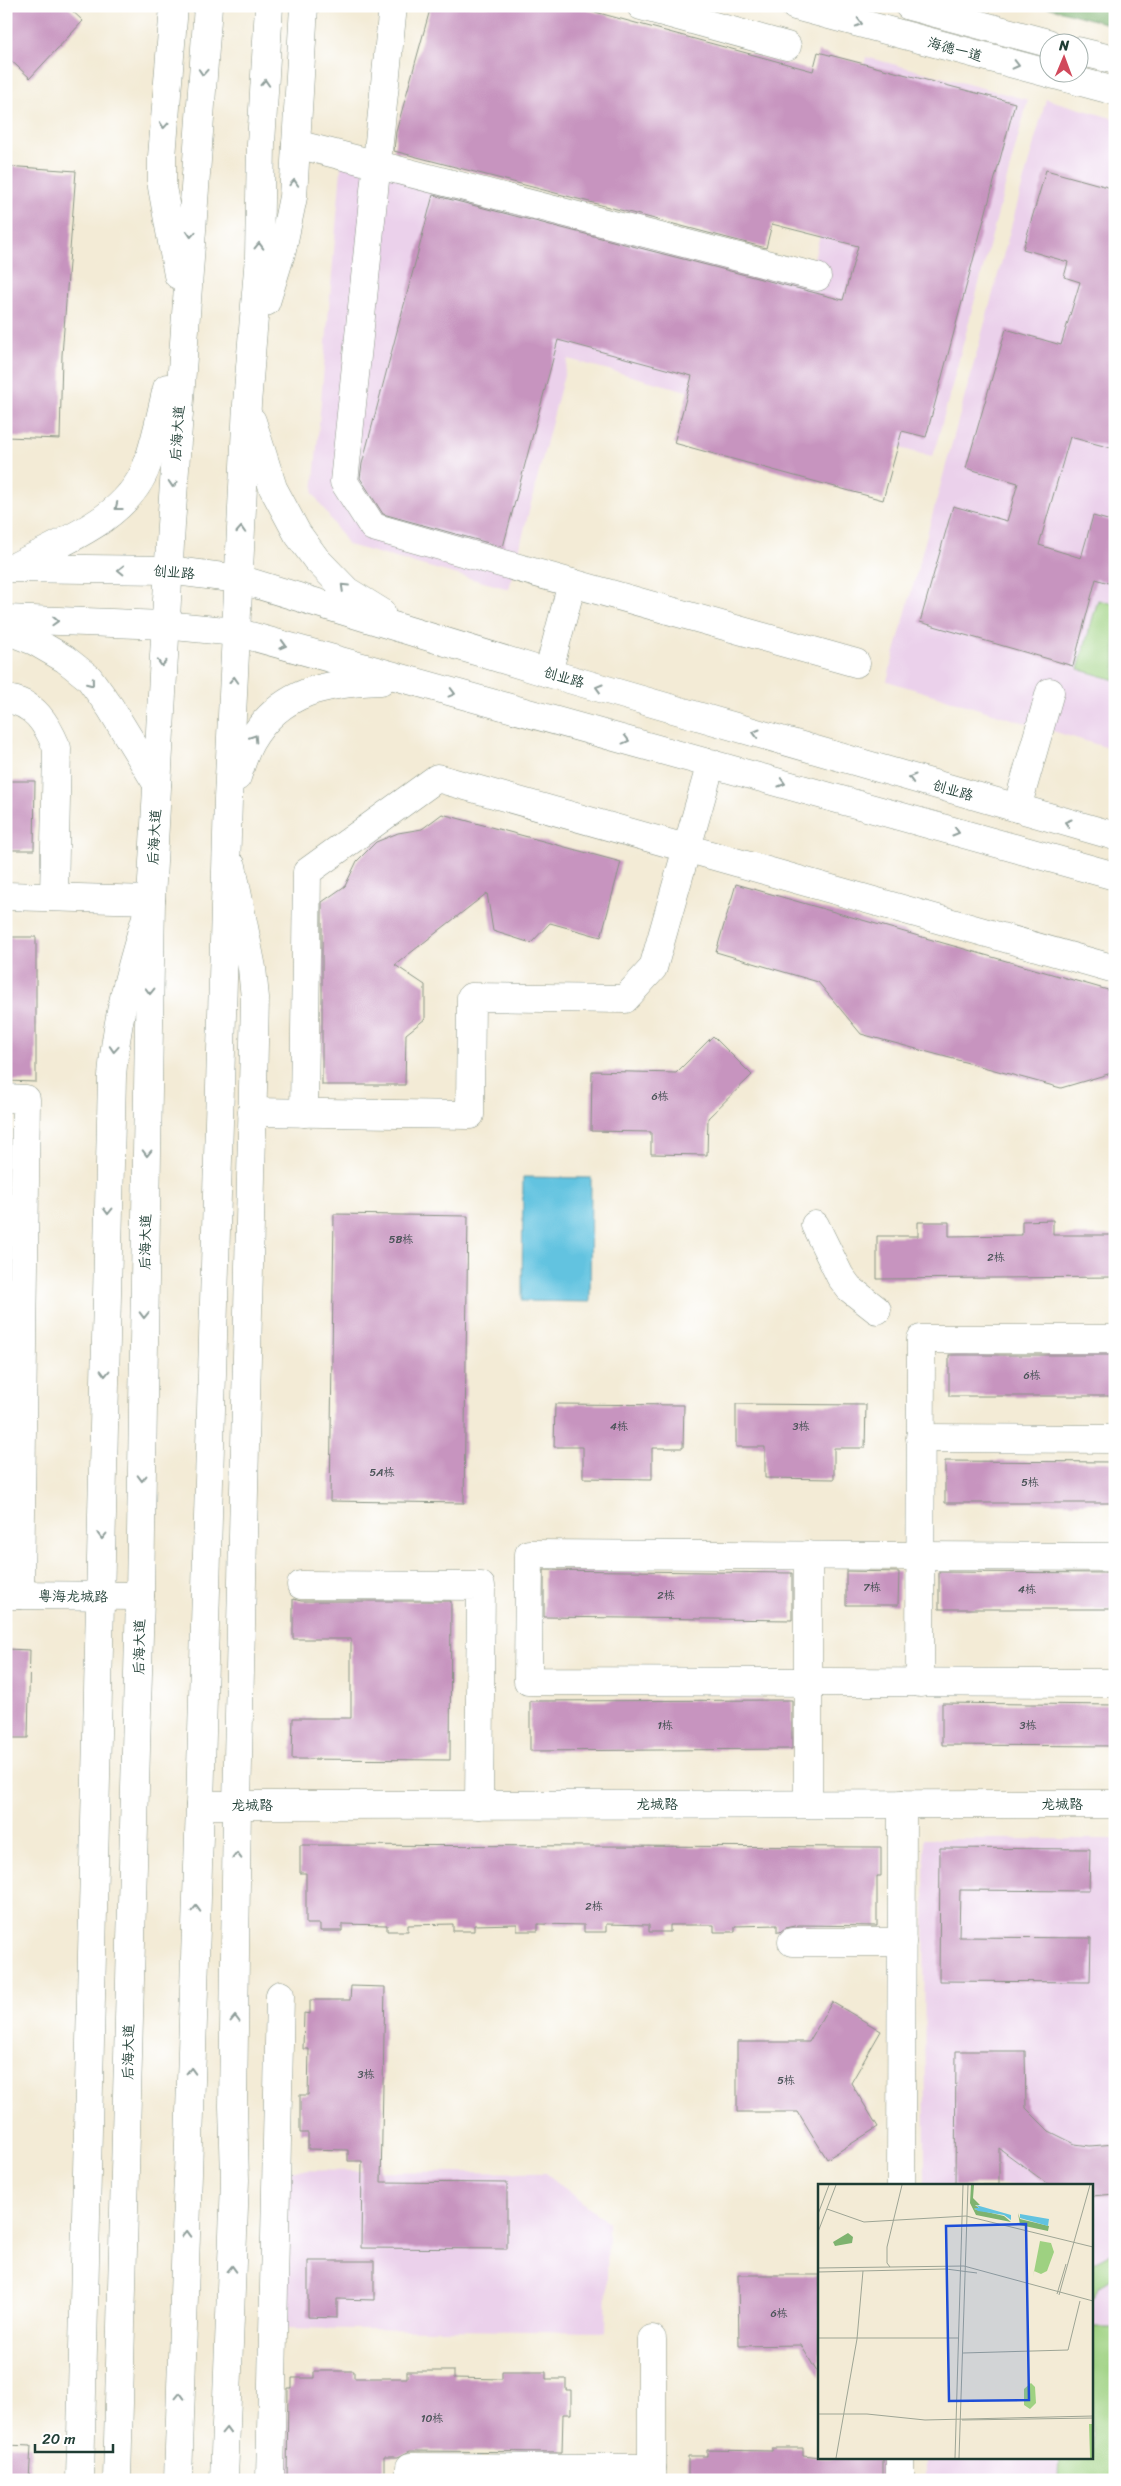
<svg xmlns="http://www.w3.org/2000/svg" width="1121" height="2486" viewBox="0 0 1121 2486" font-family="Sriracha,'LXGW WenKai TC',sans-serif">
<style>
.built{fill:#ebd1eb}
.green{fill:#9ed181;stroke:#5e875a}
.forest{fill:#7eb36f;stroke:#4e7852}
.water{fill:#62c3e0;stroke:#40808a}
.building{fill:#c794bf}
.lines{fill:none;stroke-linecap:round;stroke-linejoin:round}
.minor-casing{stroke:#899485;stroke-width:29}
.major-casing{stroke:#899485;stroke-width:29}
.minor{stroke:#fff;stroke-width:28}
.major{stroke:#fff;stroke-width:28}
.oneway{stroke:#8f9e9a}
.labels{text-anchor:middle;stroke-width:4;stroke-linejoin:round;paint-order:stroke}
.number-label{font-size:11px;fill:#495357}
.street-label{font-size:14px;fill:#1f3d34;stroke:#fff}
.inset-road{fill:none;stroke:#9ea595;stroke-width:1}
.view{fill:#1d4ed8;fill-opacity:0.15;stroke:#1d4ed8;stroke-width:2.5}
.inset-edge{fill:none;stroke:#1f3d34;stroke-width:2.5}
</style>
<rect width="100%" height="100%" fill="#fff"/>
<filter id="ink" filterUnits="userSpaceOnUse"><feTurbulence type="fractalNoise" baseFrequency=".02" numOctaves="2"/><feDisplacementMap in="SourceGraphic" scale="10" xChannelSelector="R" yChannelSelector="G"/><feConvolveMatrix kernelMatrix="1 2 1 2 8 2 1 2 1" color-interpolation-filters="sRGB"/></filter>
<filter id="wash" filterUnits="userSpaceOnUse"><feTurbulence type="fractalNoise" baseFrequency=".0096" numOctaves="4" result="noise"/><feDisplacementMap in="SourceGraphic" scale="20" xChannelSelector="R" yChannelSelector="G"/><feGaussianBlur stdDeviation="1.12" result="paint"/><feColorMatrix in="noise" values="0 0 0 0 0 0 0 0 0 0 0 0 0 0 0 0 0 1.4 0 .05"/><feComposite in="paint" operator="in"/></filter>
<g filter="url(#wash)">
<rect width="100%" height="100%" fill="#f3ebd6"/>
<g class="built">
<polygon points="866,57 1028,100 933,457 568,359 509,589 348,545 313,493 343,146 811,270"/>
<polygon points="1046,99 1115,119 1115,750 887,681"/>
<polygon points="924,1839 1115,1839 1115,2480 925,2480 925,2457 1092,2457 1092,2185 925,2185"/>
<polygon points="282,2170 546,2173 608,2223 606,2332 281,2328"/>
</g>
<g class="green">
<polygon points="1098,600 1115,604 1115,680 1078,669"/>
<polygon points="1115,2251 1115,2276 1100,2286 1092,2297 1092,2263"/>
<polygon points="1092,2327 1115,2327 1115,2480 1058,2480 1059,2457 1092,2457"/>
</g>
<polygon class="forest" points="1044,6 1115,6 1115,26"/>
<polygon class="water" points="523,1177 591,1178 590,1302 522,1301"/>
<g id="blocks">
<g class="building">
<polygon points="6,6 67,6 83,21 30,78 6,56"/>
<polygon points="431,6 573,6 813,71 818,52 1015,103 926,437 902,431 883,500 674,443 692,376 558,340 503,547 383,514 360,478 362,464 433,195 843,300 858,246 772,224 766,248 394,151 396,132"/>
<polygon points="6,166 76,171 62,355 60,439 6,437"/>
<polygon points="1046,170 1115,189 1115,449 1070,437 1039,545 1081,558 1093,516 1115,522 1115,585 1096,579 1073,666 920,622 953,506 1007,521 1018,483 966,468 1006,329 1061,345 1080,282 1064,277 1068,262 1023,249"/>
<polygon points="6,781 35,781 34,850 6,850"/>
<polygon points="442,814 621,862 601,937 550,923 531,943 493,931 487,893 395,965 425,985 425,1019 406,1034 405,1085 322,1085 322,902 345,886 357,861 376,842 398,833 422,829"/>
<polygon points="736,884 1115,992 1115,1072 1061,1088 861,1034 818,982 716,952"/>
<polygon points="6,937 36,937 36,1082 6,1081"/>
<polygon points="713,1036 752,1075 708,1118 707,1155 651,1154 651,1132 591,1131 592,1071 676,1073"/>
<polygon points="334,1214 468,1216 464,1503 330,1501"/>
<polygon points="1053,1220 1053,1235 1115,1235 1115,1277 877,1279 877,1236 918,1236 918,1222 949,1222 949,1236 1022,1235 1022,1221"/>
<rect x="949" y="1355" width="166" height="41"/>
<polygon points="555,1404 684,1405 683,1448 652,1448 652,1479 583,1478 583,1447 554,1447"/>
<polygon points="736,1404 866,1405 865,1448 834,1448 834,1479 765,1478 765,1447 736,1447"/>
<polygon points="945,1461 1115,1462 1115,1503 945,1503"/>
<polygon points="544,1570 792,1573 792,1620 544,1617"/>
<polygon points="846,1571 899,1572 898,1605 846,1605"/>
<polygon points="939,1572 1115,1573 1115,1609 939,1609"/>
<polygon points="293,1599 301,1601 451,1601 450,1760 292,1759 293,1718 351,1718 351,1639 293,1639"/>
<polygon points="6,1649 30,1650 28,1738 6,1738"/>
<polygon points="792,1700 792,1749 530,1751 530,1701"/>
<polygon points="942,1703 1115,1705 1115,1746 942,1745"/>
<polygon points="300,1845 881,1847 881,1876 877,1876 877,1926 799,1925 785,1928 780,1932 777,1932 777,1925 735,1926 735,1932 714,1932 714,1925 670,1925 670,1932 649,1932 649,1925 606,1924 606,1932 584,1932 584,1925 538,1924 538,1931 517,1931 517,1924 474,1925 474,1931 453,1931 453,1924 408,1925 408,1931 387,1931 387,1925 342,1924 342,1931 320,1931 320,1924 306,1924 306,1873 300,1873"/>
<polygon points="940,1848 1090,1849 1089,1891 960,1890 959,1937 1091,1938 1090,1982 939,1981"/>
<polygon points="351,1986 385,1987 381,2182 507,2183 507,2249 361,2248 362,2161 348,2161 348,2150 308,2149 308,2133 300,2133 300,2095 308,2095 309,2049 303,2049 304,2013 310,2014 310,2000 350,2000"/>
<polygon points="832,2002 881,2031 851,2083 878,2127 827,2159 798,2112 737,2112 737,2042 809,2042"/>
<polygon points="956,2051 1025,2051 1026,2108 1049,2131 1075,2144 1090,2146 1115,2144 1115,2194 1092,2196 1092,2185 1049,2185 999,2148 999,2185 955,2185"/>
<polygon points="308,2261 374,2261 374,2300 337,2299 337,2318 308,2317"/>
<polygon points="738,2275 820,2275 820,2377 801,2345 739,2346"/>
<polygon points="314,2371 354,2371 354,2378 407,2378 407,2371 454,2371 454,2378 502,2379 502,2372 546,2372 546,2379 566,2379 566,2390 571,2390 571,2414 563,2414 562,2452 410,2451 398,2457 384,2457 384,2480 287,2480 288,2388 292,2388 292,2378 314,2378"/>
<polygon points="6,2445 31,2446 29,2480 6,2480"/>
<polygon points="772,2448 803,2448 803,2455 820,2457 883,2457 883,2480 688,2480 688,2456 707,2456 707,2450 772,2451"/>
</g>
</g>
</g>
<g filter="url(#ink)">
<use href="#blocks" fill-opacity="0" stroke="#899485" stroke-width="1"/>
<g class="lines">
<g class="minor-casing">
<g id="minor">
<polyline points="393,6 344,482 373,527 856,663"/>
<polyline points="641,6 787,46"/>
<polyline points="795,6 1115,91"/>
<polyline points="909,6 1048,43"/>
<polyline points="1078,51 1115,60"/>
<polyline points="296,144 817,277"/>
<polyline points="548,673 572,583"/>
<path d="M6 699C34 702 47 724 57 748L54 896"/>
<polyline points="1017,808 1050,692"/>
<path d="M6 896 151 900C133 961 117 1011 112 1076L80 2480"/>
<polyline points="6,1098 26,1099 20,1595"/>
<polyline points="252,1112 470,1115 471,997 625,999 653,968 711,763"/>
<polyline points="304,1113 307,872 437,778 1115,969"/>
<polyline points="815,1225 840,1276 849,1288 877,1310"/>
<polyline points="920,1438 1115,1439"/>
<polyline points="808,1555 808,1804"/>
<polyline points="1115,1557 529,1554 528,1681 1115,1683"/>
<polyline points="301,1585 481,1586 479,1805"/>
<polyline points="6,1595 140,1596"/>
<polyline points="920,1683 921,1339 1115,1339"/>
<polyline points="200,1805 1115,1804"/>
<polyline points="792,1942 902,1942"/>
<polyline points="901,2185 902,1804"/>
<polyline points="224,2480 235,2180 233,2106 237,1805 255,998 252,968 232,866"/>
<polyline points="270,2480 280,1995"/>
<polyline points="410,2480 410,2467 652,2468"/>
<polyline points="652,2480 652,2339"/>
<polyline points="900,2480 900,2457"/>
</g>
</g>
<g class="major-casing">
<g id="major">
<polyline points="174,6 162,157 162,187 178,275"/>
<polyline points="266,302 282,250 293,197 304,6"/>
<polyline points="252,421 273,488 297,533 316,559 347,591 381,612"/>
<path d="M14 567C61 542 128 519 147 465 156 440 161 413 167 388"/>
<polyline points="6,568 168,570 239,579 548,673 1115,836"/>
<polyline points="6,619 164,625 236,632 1115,876"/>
<polyline points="6,630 34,641 65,659 89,678 110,707 157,784"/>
<path d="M237 777C241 765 245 751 251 741 281 690 327 683 381 681"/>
<polyline points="117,2480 140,1596 151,900 171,525 208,6"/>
<polyline points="178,2480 200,1805 228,799 247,404 259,256 261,144 269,6"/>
</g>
</g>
<use href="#minor" class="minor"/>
<use href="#major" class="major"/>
</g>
<defs><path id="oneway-chevron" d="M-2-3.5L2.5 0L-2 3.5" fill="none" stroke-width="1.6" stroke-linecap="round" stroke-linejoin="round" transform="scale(1.25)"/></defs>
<g class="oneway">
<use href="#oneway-chevron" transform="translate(859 23) rotate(15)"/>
<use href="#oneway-chevron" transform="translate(1016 65) rotate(14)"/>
<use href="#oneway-chevron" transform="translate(203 72) rotate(94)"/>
<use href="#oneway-chevron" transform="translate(265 83) rotate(-87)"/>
<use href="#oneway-chevron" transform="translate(164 125) rotate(95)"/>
<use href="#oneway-chevron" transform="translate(294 183) rotate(-86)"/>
<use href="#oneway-chevron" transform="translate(191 234) rotate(94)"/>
<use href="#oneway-chevron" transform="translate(259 246) rotate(-89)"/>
<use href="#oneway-chevron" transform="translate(173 484) rotate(94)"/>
<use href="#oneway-chevron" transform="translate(118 507) rotate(142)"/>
<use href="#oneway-chevron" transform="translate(241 530) rotate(-87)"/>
<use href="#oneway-chevron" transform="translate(121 570) rotate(-179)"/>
<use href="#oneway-chevron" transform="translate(344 587) rotate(-136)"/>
<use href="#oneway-chevron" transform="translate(55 621) rotate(2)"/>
<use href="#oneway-chevron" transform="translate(283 645) rotate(16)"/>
<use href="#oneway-chevron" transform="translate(162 663) rotate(93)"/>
<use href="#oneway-chevron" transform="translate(234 680) rotate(-87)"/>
<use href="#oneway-chevron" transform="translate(91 683) rotate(51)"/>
<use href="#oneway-chevron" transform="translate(599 688) rotate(-164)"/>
<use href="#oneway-chevron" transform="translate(452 693) rotate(15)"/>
<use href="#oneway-chevron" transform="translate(756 733) rotate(-164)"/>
<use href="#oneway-chevron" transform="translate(254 738) rotate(-57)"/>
<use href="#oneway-chevron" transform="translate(626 740) rotate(15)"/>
<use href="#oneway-chevron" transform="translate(912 778) rotate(-164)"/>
<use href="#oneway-chevron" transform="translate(782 783) rotate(16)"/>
<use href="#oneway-chevron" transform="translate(1068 823) rotate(-164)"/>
<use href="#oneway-chevron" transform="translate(956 832) rotate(16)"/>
<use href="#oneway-chevron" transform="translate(150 991) rotate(91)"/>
<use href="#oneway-chevron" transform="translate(114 1049) rotate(94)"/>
<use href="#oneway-chevron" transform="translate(147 1153) rotate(91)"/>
<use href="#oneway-chevron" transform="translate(108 1211) rotate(91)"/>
<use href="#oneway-chevron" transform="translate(144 1315) rotate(91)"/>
<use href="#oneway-chevron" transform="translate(105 1373) rotate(91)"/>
<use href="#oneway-chevron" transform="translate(142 1478) rotate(91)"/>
<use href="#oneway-chevron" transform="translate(102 1536) rotate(91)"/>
<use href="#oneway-chevron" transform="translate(237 1856) rotate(-89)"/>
<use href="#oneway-chevron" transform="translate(196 1909) rotate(-88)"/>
<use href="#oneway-chevron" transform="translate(235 2019) rotate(-89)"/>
<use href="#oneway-chevron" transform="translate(191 2071) rotate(-88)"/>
<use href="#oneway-chevron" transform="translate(186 2234) rotate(-88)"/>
<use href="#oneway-chevron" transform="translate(232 2269) rotate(-88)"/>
<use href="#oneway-chevron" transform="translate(180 2396) rotate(-88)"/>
<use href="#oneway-chevron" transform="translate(226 2431) rotate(-88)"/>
</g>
</g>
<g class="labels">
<g class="number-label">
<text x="660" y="1100">6栋</text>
<text x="401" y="1243">5B栋</text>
<text x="996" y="1261">2栋</text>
<text x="1032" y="1379">6栋</text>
<text x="619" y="1430">4栋</text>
<text x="801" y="1430">3栋</text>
<text x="382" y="1476">5A栋</text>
<text x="1030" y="1486">5栋</text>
<text x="872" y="1591">7栋</text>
<text x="1027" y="1593">4栋</text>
<text x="666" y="1599">2栋</text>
<text x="665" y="1729">1栋</text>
<text x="1028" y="1729">3栋</text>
<text x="594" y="1910">2栋</text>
<text x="366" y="2078">3栋</text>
<text x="786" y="2084">5栋</text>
<text x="779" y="2317">6栋</text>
<text x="432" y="2422">10栋</text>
</g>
<g class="street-label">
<text transform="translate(955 49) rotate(15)" y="5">海德一道</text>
<text transform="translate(177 433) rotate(-86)" y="5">后海大道</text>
<text transform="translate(174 572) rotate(5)" y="5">创业路</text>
<text transform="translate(564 677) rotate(16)" y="5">创业路</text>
<text transform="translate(953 790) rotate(16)" y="5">创业路</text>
<text transform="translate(154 837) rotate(-87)" y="5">后海大道</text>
<text transform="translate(145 1242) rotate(-89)" y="5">后海大道</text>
<text transform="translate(73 1596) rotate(1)" y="5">粤海龙城路</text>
<text transform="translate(139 1647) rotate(-89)" y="5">后海大道</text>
<text x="657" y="1809">龙城路</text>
<text x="1062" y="1809">龙城路</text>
<text x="252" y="1810">龙城路</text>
<text transform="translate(128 2052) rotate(-89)" y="5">后海大道</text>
</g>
</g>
<g transform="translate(818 2184)">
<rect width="275" height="275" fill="#f3ebd6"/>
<path d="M222 57 233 59 236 68 229 87 223 90 216 87 215 93ZM213 199 217 203 218 219 212 225 206 221V205ZM271 240H275V274H272Z" fill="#9ed181"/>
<path d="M153 1H156L155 14 162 21H157L161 24 156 25 186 32 193 38 158 31 152 19ZM200 29 202 35 231 42 230 47 202 41ZM30 49 35 53 34 59 17 62 15 58Z" fill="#7eb36f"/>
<path d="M158 21 193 31V36L186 31 160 27 156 24H161ZM202 30 231 35 230 42 202 34Z" fill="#62c3e0"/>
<path class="inset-road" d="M9 25 46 38 148 32 275 63M0 30 11 1M0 48 18 1M72 83 69 79V63L84 1M0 84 146 82 275 117M0 88 128 85 159 89M239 110 248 80M241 111 272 1M0 154H140M145 169 250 166 262 117M0 230H49L107 236 275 232M144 236 275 234M18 274 39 155 45 87M137 274 145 1M141 274 150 1"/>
<path class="view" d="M208 40 211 216 131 217 128 42Z"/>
<rect width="275" height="275" class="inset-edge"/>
</g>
<rect width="1121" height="2486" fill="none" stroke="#fff" stroke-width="25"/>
<g transform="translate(1064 58) rotate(1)"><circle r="24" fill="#ffffff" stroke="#a5b1ae"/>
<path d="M0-4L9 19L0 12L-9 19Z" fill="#d1495b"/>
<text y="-8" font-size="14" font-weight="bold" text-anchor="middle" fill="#1f3d34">N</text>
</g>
<path d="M35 2444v8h78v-8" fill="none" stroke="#1f3d34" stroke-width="2.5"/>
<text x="42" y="2444" font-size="15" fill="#1f3d34" stroke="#ffffff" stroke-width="4" paint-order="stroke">20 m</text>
</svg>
